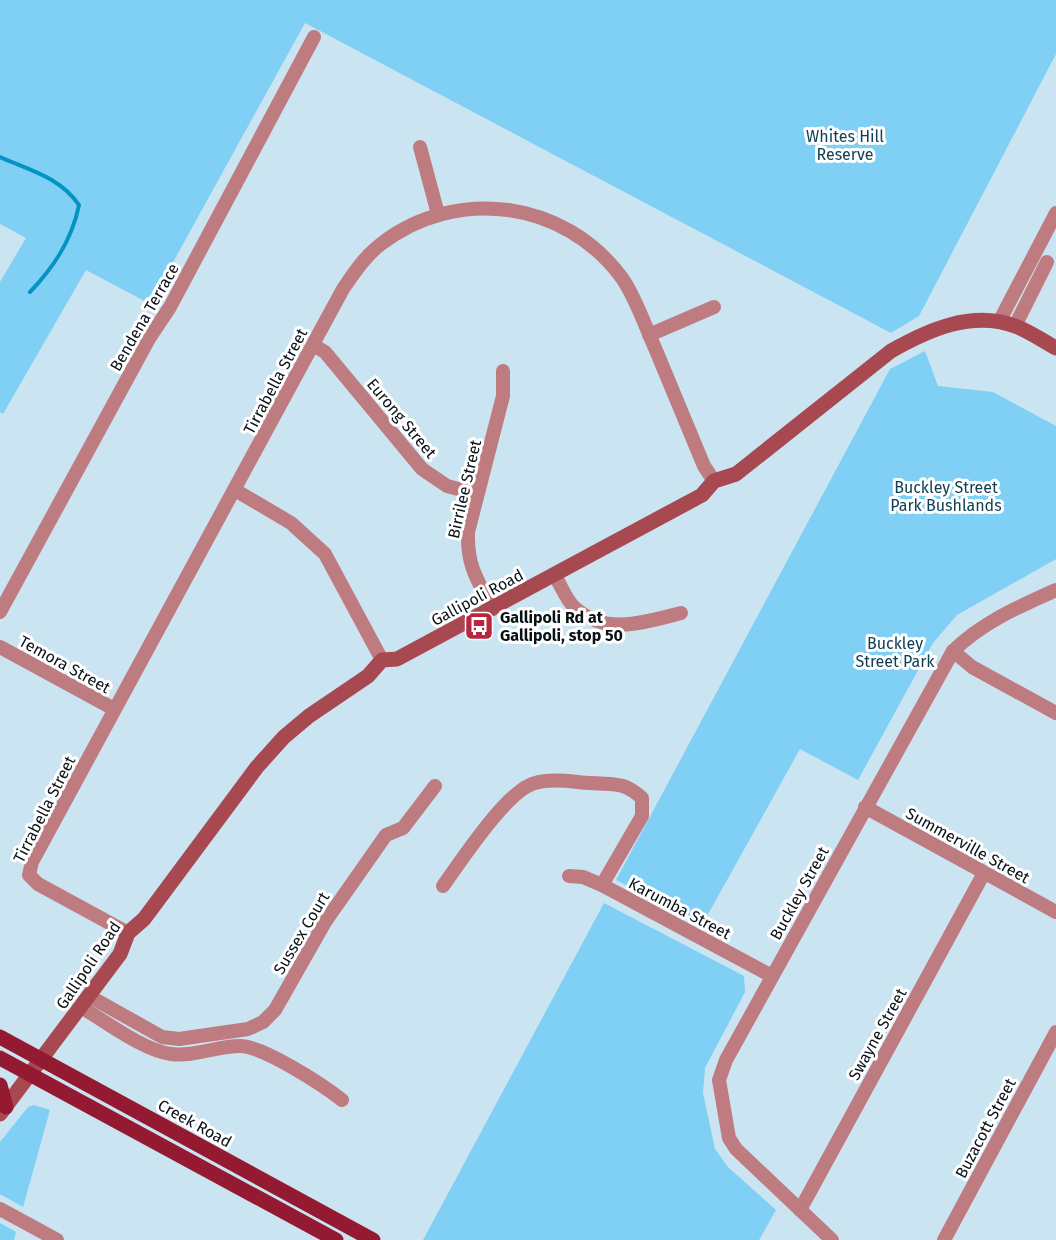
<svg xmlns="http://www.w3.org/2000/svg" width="1056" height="1240" viewBox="0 0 1056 1240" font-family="'Fira Sans',sans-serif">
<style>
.green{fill:#80cff5}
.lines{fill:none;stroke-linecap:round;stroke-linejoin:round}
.stream{stroke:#0394c3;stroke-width:4}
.street{stroke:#be7c80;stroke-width:14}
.secondary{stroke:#a84952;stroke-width:15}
.primary{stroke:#941a32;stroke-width:15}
.labels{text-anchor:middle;stroke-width:6;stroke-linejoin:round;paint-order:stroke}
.park-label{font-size:16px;fill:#0f4054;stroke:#fff}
.street-label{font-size:16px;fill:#0a1217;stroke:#fff}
.poi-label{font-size:16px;font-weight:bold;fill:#0a1217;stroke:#fff;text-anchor:start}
</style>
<rect width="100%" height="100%" fill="#cbe4f1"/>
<g class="green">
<polygon points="0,0 1056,0 1056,54 919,316 891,333 305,23 150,304 86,270 3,414 0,412 0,282 26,238 0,224"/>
<polygon points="925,351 938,386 993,392 1056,426 1056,559 957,615 933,643 858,780 800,749 702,925 616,880 890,369"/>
<polygon points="604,903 744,976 745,992 705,1068 703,1093 715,1149 728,1167 776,1210 759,1240 423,1240"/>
<polygon points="34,1105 50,1110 23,1207 0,1194 0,1142 28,1107"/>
<polygon points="0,1223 16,1232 14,1240 0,1240"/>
</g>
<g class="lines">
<path class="stream" d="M0 157C29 170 60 177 79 205 72 240 54 267 30 292"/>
<g class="street">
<polyline points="420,147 438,214"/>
<polyline points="999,322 1056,213"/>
<polyline points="1015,326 1047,262"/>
<polyline points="649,335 714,307"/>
<polyline points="313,345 325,352 422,469 447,486 477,494"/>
<polyline points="235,490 291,523 325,554 382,660"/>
<path d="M555 576C561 585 566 600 575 608 606 636 646 622 681 613"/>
<path d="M493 609C477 580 467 566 468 532L503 396V371"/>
<polyline points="0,612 150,337 170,307 314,37"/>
<polyline points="0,647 114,709"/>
<polyline points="953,651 972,667 1056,713"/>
<polyline points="865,807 1056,912"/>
<polyline points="569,876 583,877 602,885 772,976"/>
<path d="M443 886C461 861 507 790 535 783 553 778 573 782 591 783 615 785 623 781 642 798V816L602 885"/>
<path d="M128 933 38 884 29 875 32 862 343 289C354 273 365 256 381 244 456 186 565 200 622 278 636 298 645 326 655 348 671 387 687 426 704 466L714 481"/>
<polyline points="89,996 162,1037 179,1039 248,1029 263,1022 275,1010 325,922 386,835 403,828 435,786"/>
<path d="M81 1007C105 1021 144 1051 171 1054 194 1057 217 1046 240 1046 263 1046 323 1085 342 1100"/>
<polyline points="0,1209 57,1240"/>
<polyline points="800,1210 984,873"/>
<path d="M832 1240 736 1149 729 1138 719 1080 726 1060 953 651C983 622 1018 607 1056 590"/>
<polyline points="944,1240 1056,1032"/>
</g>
<path class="secondary" d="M0 1114 120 954 128 933 144 919 257 767 284 737 309 716 368 676 382 660 397 659 702 495 714 481 736 474 891 351C928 330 972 310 1015 326 1029 331 1043 341 1056 348"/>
<g class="primary">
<polyline points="0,1037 373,1240"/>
<polyline points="0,1058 336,1240"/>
<polyline points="0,1085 6,1107"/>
</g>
</g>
<defs>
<g id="bus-square" transform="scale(1.5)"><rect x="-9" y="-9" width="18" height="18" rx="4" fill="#b82742" stroke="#fff"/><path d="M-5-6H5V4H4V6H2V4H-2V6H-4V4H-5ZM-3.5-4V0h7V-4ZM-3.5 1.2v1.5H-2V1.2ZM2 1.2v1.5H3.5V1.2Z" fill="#fff"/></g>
</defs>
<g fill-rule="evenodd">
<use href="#bus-square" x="479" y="626"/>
</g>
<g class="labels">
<g class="park-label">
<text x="845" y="142">Whites Hill<tspan x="845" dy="18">Reserve</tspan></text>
<text x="946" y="493">Buckley Street<tspan x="946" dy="18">Park Bushlands</tspan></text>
<text x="895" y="649">Buckley<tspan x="895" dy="18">Street Park</tspan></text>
</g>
<g class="street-label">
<text transform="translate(144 317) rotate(-60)" y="6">Bendena Terrace</text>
<text transform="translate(275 381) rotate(-62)" y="6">Tirrabella Street</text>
<text transform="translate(402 418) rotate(50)" y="6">Eurong Street</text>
<text transform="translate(464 489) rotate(-77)" y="6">Birrilee Street</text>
<text transform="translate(477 597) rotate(-28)" y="6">Gallipoli Road</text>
<text transform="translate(65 664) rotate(29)" y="6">Temora Street</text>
<text transform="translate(44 809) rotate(-63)" y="6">Tirrabella Street</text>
<text transform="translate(968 845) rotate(29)" y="6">Summerville Street</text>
<text transform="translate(799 893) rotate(-61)" y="6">Buckley Street</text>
<text transform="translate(680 908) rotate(28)" y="6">Karumba Street</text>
<text transform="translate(301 933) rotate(-59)" y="6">Sussex Court</text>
<text transform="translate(88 965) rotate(-56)" y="6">Gallipoli Road</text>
<text transform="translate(877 1034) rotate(-61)" y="6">Swayne Street</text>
<text transform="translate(195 1123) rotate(29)" y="6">Creek Road</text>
<text transform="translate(985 1128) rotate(-62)" y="6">Buzacott Street</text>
</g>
<g class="poi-label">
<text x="500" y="623">Gallipoli Rd at<tspan x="500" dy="18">Gallipoli, stop 50</tspan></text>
</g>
</g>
</svg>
